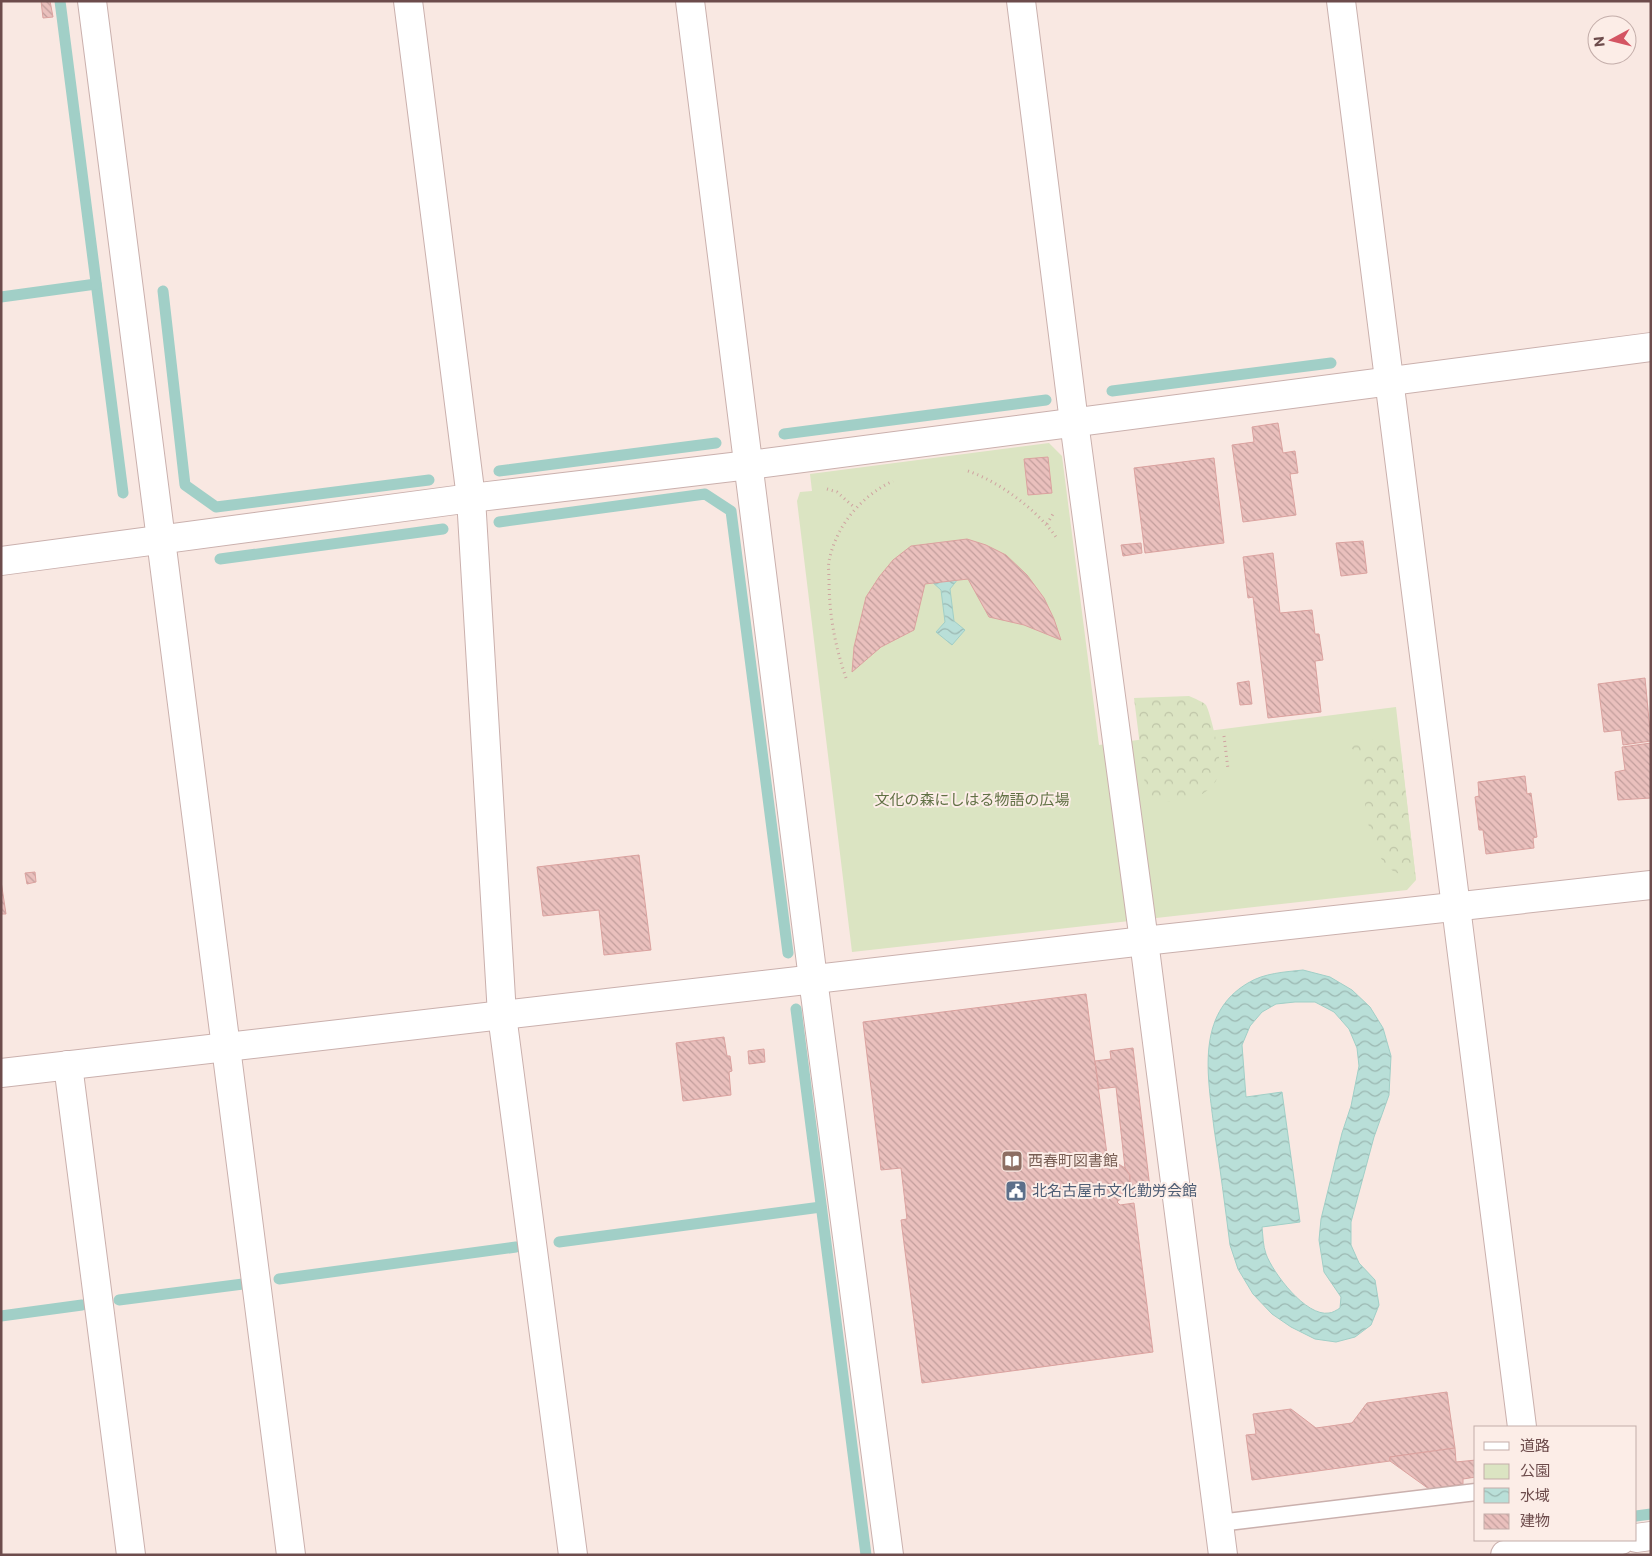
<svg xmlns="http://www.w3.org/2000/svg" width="1652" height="1556" viewBox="0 0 1652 1556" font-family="Commissioner,'Noto Sans JP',sans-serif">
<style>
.green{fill:#dbe4c2}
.forest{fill:url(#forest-crowns)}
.water{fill:url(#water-waves);stroke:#a1cfc7;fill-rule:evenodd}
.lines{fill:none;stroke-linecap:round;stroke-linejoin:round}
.stream{stroke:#a1cfc7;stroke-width:11}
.building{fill:url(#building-back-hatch);stroke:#dba29f}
.service-casing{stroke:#cab0ad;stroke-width:19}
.minor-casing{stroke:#cab0ad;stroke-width:30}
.path{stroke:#cfa3a1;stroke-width:3;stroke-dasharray:1 4;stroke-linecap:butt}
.service{stroke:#fff;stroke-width:16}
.minor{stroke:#fff;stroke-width:28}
.labels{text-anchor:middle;stroke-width:4;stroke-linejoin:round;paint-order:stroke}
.park-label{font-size:15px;fill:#617145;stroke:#fcede7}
.education-label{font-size:15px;fill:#785e54;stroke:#fcede7;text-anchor:start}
.service-label{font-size:15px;fill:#4e5e75;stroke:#fcede7;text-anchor:start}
</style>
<defs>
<pattern id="forest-crowns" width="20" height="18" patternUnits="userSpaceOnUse" patternTransform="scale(1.25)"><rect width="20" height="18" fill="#dbe4c2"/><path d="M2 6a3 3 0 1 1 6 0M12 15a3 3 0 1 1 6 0" fill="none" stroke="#bfc5a8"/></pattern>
<pattern id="water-waves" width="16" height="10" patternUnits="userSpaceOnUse" patternTransform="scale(1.25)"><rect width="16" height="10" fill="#b9dfd8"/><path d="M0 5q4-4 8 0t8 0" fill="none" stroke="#9bb7b1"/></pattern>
<pattern id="building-back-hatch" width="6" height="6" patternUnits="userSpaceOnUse" patternTransform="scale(1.25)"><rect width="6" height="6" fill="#eac0bd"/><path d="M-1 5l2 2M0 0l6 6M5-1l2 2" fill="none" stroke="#c29e9c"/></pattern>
</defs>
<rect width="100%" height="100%" fill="#f9e8e2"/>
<polygon class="green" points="1049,443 1062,456 1099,745 1396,707 1416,880 1407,890 852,952 797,501 800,492 812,491 810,474"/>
<g class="forest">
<path d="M1189 696C1195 699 1202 701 1206 705 1211 714 1222 763 1220 772 1213 796 1182 806 1160 800 1155 798 1150 795 1146 793L1134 698Z"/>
<path d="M1370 739 1386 744 1401 753 1416 880C1410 878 1403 876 1397 873 1372 861 1367 820 1364 795 1361 771 1367 764 1349 745Z"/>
</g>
<g class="water">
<polygon points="958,579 950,589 954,621 965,630 952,645 936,632 945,622 941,590 931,581"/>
<path d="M1303 970 1330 977 1352 990 1370 1007 1383 1028 1391 1056 1389 1095 1374 1137 1351 1222V1245L1359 1263 1375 1280 1379 1305 1371 1325 1355 1337 1336 1342 1315 1339 1291 1327 1272 1314 1253 1294 1238 1269 1230 1245C1225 1206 1220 1167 1214 1128 1208 1077 1195 1014 1248 983 1264 973 1285 972 1303 970ZM1295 1002H1315L1334 1012 1349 1029 1357 1048 1359 1066 1351 1106 1342 1133 1321 1219 1319 1240 1324 1272 1341 1297 1340 1308C1337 1310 1332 1313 1329 1313 1306 1317 1273 1273 1266 1254 1263 1246 1263 1236 1262 1227L1300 1222 1282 1092 1246 1097 1242 1045 1250 1026 1262 1012 1276 1004Z"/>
</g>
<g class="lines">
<g class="stream">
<polyline points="60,1 123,493"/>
<polyline points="163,291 185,485 216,507 429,480"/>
<polyline points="1,297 96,284"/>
<polyline points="1112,391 1331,363"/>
<polyline points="784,434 1046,400"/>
<polyline points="499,471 716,443"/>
<polyline points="499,522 705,494 731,511 788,953"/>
<polyline points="220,559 443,529"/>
<polyline points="796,1009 866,1555"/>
<polyline points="559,1242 821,1207"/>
<polyline points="279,1279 516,1247"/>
<polyline points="119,1300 243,1284"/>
<polyline points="1,1316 82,1305"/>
<polyline points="1636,1516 1651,1514"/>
</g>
</g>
<g class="building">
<polygon points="41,1 50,1 53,17 43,18"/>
<polygon points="1278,423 1283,453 1295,451 1298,473 1290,474 1296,515 1243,522 1232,445 1254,442 1252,427"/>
<polygon points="1048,457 1052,493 1028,495 1024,459"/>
<polygon points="1214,458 1224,543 1145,553 1134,468"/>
<polygon points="967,539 986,545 1006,555 1027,575 1044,598 1054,619 1061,640 1024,625 989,617 968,579 925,584 914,630 881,647 852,672 854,647 866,597 879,577 893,560 911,546"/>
<polygon points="1363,541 1367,573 1341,576 1336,543"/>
<polygon points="1141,543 1142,553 1123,556 1121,545"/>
<polygon points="1273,553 1280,613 1312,610 1315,634 1319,634 1323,660 1315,661 1321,712 1268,718 1253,597 1248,598 1243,557"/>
<polygon points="1645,678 1651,741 1623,745 1621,730 1604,732 1598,684"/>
<polygon points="1249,681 1252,704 1240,705 1237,683"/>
<polygon points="1651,743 1651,798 1618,800 1615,772 1625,770 1622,747"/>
<polygon points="1525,776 1527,794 1531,793 1537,837 1533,838 1534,848 1486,854 1483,830 1479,830 1475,797 1479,796 1478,782"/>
<polygon points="639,855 651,950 604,955 599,910 543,916 537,867"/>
<polygon points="35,872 36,882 27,884 25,873"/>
<polygon points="1,881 6,914 1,914"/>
<polygon points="1086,994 1108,1162 1117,1163 1125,1168 1130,1175 1130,1186 1125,1195 1117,1202 1120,1205 1134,1203 1153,1352 922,1383 901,1220 907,1219 901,1168 881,1170 863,1022"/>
<polygon points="724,1037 727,1056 730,1056 732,1071 729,1072 731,1095 683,1101 676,1043"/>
<polygon points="1133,1048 1151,1196 1131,1199 1125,1195 1130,1186 1130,1175 1125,1168 1116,1087 1099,1089 1095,1061 1111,1059 1110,1051"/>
<polygon points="764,1049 765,1062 749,1064 748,1051"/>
<polygon points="1447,1392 1455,1448 1390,1457 1390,1461 1252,1480 1246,1435 1256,1434 1253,1414 1291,1409 1316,1428 1352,1423 1367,1403"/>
<polygon points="1455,1448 1456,1462 1476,1460 1476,1477 1463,1479 1463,1484 1429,1489 1390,1461 1390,1457"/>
</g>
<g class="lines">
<g class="service-casing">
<polyline id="service" points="1219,1523 1476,1492"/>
</g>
<g class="minor-casing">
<g id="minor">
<polyline points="92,1 291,1555"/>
<polyline points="408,1 471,498 502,1015 573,1555"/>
<polyline points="690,1 813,979 889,1555"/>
<polyline points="1021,1 1074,422 1144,941 1223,1555"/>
<polyline points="1341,1 1522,1427"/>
<polyline points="1,561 471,498 749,465 1651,347"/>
<polyline points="68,1065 131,1555"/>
<polyline points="1,1073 1144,941 1651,885"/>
<polyline points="1636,1538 1651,1536"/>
<polyline points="1505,1555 1621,1540"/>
</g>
</g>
<g class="path">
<path d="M968 471C1000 482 1037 510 1056 537"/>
<polyline points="827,489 837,492 855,508"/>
<polyline points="1047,524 1053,514"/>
<path d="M846 678C835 646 829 614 829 580 829 574 828 567 829 561 836 526 861 496 893 481"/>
<polyline points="1224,736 1228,769"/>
</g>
<use href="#service" class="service"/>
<use href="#minor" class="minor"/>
</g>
<defs>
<g id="library-square" transform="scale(1.125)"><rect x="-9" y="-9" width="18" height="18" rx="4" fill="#8d6e63" stroke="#fcede7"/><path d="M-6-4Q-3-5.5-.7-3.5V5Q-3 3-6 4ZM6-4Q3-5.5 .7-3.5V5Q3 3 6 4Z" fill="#fff"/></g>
<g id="civic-square" transform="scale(1.125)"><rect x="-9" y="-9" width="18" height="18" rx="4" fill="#5c6f8a" stroke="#fcede7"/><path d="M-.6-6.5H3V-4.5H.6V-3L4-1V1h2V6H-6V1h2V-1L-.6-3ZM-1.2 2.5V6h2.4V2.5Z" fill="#fff"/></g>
</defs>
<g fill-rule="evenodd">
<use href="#library-square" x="1012" y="1161"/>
<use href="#civic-square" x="1016" y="1191"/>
</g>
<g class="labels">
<g class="park-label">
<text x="972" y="805">文化の森にしはる物語の広場</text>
</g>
<g class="education-label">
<text x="1028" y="1166">西春町図書館</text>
</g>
<g class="service-label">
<text x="1032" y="1196">北名古屋市文化勤労会館</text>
</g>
</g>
<rect width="1652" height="1556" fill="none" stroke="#6d4c4c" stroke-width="5"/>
<rect x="1474" y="1426" width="162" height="115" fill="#fcede7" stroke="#c3ada9"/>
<rect x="1484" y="1442" width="25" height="8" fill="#ffffff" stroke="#c3ada9"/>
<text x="1520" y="1451" font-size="15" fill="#6d4c4c">道路</text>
<rect x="1484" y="1464" width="25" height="15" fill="#dbe4c2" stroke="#c3ada9"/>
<text x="1520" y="1476" font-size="15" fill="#6d4c4c">公園</text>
<rect x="1484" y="1488" width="25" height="15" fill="url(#water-waves)" stroke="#c3ada9"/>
<text x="1520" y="1501" font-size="15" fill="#6d4c4c">水域</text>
<rect x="1484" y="1514" width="25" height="15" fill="url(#building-back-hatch)" stroke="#c3ada9"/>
<text x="1520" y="1526" font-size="15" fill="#6d4c4c">建物</text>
<g transform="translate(1612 40) rotate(263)"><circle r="24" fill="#fcede7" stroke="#c3ada9"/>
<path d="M0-4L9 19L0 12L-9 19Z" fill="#d45563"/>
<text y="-8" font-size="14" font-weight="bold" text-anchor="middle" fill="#6d4c4c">N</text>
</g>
</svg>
